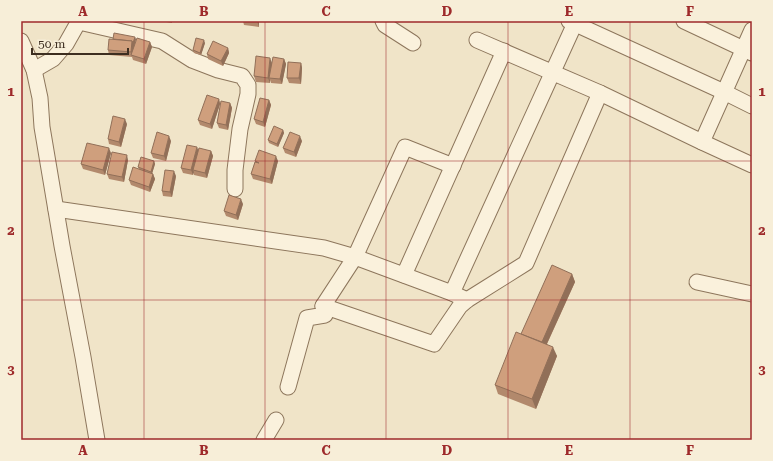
<svg xmlns="http://www.w3.org/2000/svg" width="773" height="461" viewBox="0 0 773 461" font-family="'Roboto Serif',serif">
<style>
.lines{fill:none;stroke-linecap:round;stroke-linejoin:round}
.street-casing{stroke:#8d765c;stroke-width:17}
.street{stroke:#faf1dc;stroke-width:15}
.wall{fill:#b2896c}
.shaded-wall{fill:#916f58}
.building{fill:#cf9f7d;stroke:#916f58}
.grid{fill:none;stroke:#9e2a2b;stroke-width:1;stroke-opacity:0.55}
.neatline{fill:none;stroke:#9e2a2b;stroke-width:1.5}
.grid-label{font-size:13px;text-anchor:middle;font-weight:bold;fill:#9e2a2b}
</style>
<rect width="100%" height="100%" fill="#f0e4c8"/>
<g class="lines">
<g class="street-casing">
<g id="street">
<polyline points="383,21 385,25 413,43"/>
<polyline points="569,21 724,92 752,106"/>
<polyline points="684,21 752,53"/>
<polyline points="79,22 162,41 192,60 218,70 242,76 248,85 248,94 240,129 235,170 235,189"/>
<polyline points="477,40 600,93 702,142 752,165"/>
<polyline points="21,41 34,70 40,98 42,127 62,246 83,357 97,440"/>
<polyline points="34,70 53,59 66,44 79,21"/>
<polyline points="702,142 752,30"/>
<polyline points="56,209 324,248 355,257 452,293 467,300"/>
<polyline points="404,275 504,51"/>
<polyline points="697,282 752,294"/>
<polyline points="452,293 576,21"/>
<polyline points="323,306 434,344 460,306 467,300 526,263 600,93"/>
<polyline points="288,387 307,318 325,315 323,306 355,257 405,147 453,166"/>
<polyline points="264,440 276,420"/>
</g>
</g>
<use href="#street" class="street"/>
</g>
<g class="wall">
<polygon points="161,21 172,21 172,23"/>
<polygon points="243,21 259,21 259,27 244,25"/>
<polygon points="136,39 135,44 150,42 152,47 146,64 133,60 132,57 109,55 108,50"/>
<polygon points="205,43 201,55 194,53 193,50"/>
<polygon points="228,48 229,53 223,66 208,59 207,54"/>
<polygon points="284,59 286,64 282,84 271,83 270,80 270,83 256,82 254,76 272,63"/>
<polygon points="301,63 302,68 301,84 289,83 287,78"/>
<polygon points="219,99 220,104 212,129 200,125 198,120"/>
<polygon points="269,100 271,105 265,127 256,124 254,119"/>
<polygon points="230,103 232,108 228,130 219,128 217,123"/>
<polygon points="127,124 121,147 109,144 108,139"/>
<polygon points="283,130 284,133 278,147 269,143 268,140"/>
<polygon points="171,141 166,161 153,158 151,153"/>
<polygon points="302,141 296,157 285,153 283,148"/>
<polygon points="198,151 211,151 213,156 207,178 194,175 194,172 193,175 183,173 181,168"/>
<polygon points="111,153 105,175 83,169 81,164"/>
<polygon points="128,160 124,182 109,179 107,174"/>
<polygon points="154,161 155,164 152,173 153,174 155,179 150,192 131,185 129,180 139,169 138,167"/>
<polygon points="255,161 278,161 272,184 253,179 251,174 255,162"/>
<polygon points="176,176 172,197 163,196 162,191"/>
<polygon points="243,204 238,220 226,216 224,211"/>
<polygon points="572,274 575,282 547,344 557,356 536,409 498,394 495,385 521,334"/>
</g>
<g class="shaded-wall">
<polygon points="257,21 259,21 259,27"/>
<polygon points="135,37 136,39 132,55 131,52 132,41"/>
<polygon points="204,40 205,43 201,55 200,53"/>
<polygon points="150,42 152,47 146,64 144,59"/>
<polygon points="228,48 229,53 223,66 221,61"/>
<polygon points="270,58 272,63 269,78 270,80 270,83 268,78"/>
<polygon points="284,59 286,64 282,84 280,79"/>
<polygon points="301,63 302,68 301,84 299,78"/>
<polygon points="219,99 220,104 212,129 210,124"/>
<polygon points="269,100 271,105 265,127 263,122"/>
<polygon points="230,103 232,108 228,130 226,125"/>
<polygon points="125,119 127,124 121,147 119,142"/>
<polygon points="283,130 284,133 278,147 277,144"/>
<polygon points="169,136 171,141 166,161 164,156"/>
<polygon points="300,136 302,141 296,157 294,152"/>
<polygon points="197,147 199,152 193,170 194,172 193,175 191,170"/>
<polygon points="109,148 111,153 105,175 103,170"/>
<polygon points="211,151 213,156 207,178 205,173"/>
<polygon points="127,155 128,160 124,182 122,177"/>
<polygon points="276,156 278,161 272,184 270,179"/>
<polygon points="154,161 155,164 152,174 151,172"/>
<polygon points="174,171 176,176 172,197 170,192"/>
<polygon points="153,174 155,179 150,192 149,187"/>
<polygon points="241,199 243,204 238,220 236,215"/>
<polygon points="572,274 575,282 544,350 541,343"/>
<polygon points="553,347 557,356 536,409 532,399"/>
</g>
<g class="building">
<polygon points="114,33 135,37 133,43 132,41 113,39"/>
<polygon points="137,38 150,42 144,59 131,55"/>
<polygon points="196,38 204,40 200,53 193,50"/>
<polygon points="109,39 132,41 131,52 108,50"/>
<polygon points="213,41 228,48 221,61 207,54"/>
<polygon points="256,56 270,58 268,78 254,76"/>
<polygon points="273,57 284,59 280,79 269,78"/>
<polygon points="288,62 301,63 299,78 287,78"/>
<polygon points="207,95 219,99 210,124 198,120"/>
<polygon points="260,98 269,100 263,122 254,119"/>
<polygon points="221,101 230,103 226,125 217,123"/>
<polygon points="113,116 125,119 119,142 108,139"/>
<polygon points="274,126 283,130 277,144 268,140"/>
<polygon points="157,132 169,136 164,156 151,153"/>
<polygon points="290,132 300,136 294,152 283,148"/>
<polygon points="87,143 109,148 103,170 81,164"/>
<polygon points="187,145 197,147 191,170 181,168"/>
<polygon points="199,148 211,151 205,173 193,170"/>
<polygon points="259,150 276,156 270,179 251,174 255,162 259,163 255,161"/>
<polygon points="112,152 127,155 122,177 107,174"/>
<polygon points="141,157 154,161 151,172 138,167"/>
<polygon points="133,167 153,174 149,187 129,180"/>
<polygon points="165,170 174,171 170,192 162,191"/>
<polygon points="229,195 241,199 236,215 224,211"/>
<polygon points="552,265 572,274 542,342 521,334"/>
<polygon points="516,332 553,347 532,399 495,385"/>
</g>
<path class="grid" d="M144 21V440M265 21V440M386 21V440M508 21V440M630 21V440M21 161H752M21 300H752"/>
<rect width="773" height="461" fill="none" stroke="#f7eed8" stroke-width="44"/>
<path d="M32 48v6h96v-6" fill="none" stroke="#3d2e20" stroke-width="2"/>
<text x="38" y="48" font-size="12" fill="#3d2e20" stroke="#f7eed8" stroke-width="3" paint-order="stroke">50 m</text>
<rect x="22" y="22" width="729" height="417" class="neatline"/>
<g class="grid-label">
<text x="83" y="16">A</text>
<text x="204" y="16">B</text>
<text x="326" y="16">C</text>
<text x="447" y="16">D</text>
<text x="569" y="16">E</text>
<text x="690" y="16">F</text>
<text x="11" y="96">1</text>
<text x="762" y="96">1</text>
<text x="11" y="235">2</text>
<text x="762" y="235">2</text>
<text x="11" y="374">3</text>
<text x="762" y="374">3</text>
<text x="83" y="455">A</text>
<text x="204" y="455">B</text>
<text x="326" y="455">C</text>
<text x="447" y="455">D</text>
<text x="569" y="455">E</text>
<text x="690" y="455">F</text>
</g>
</svg>
